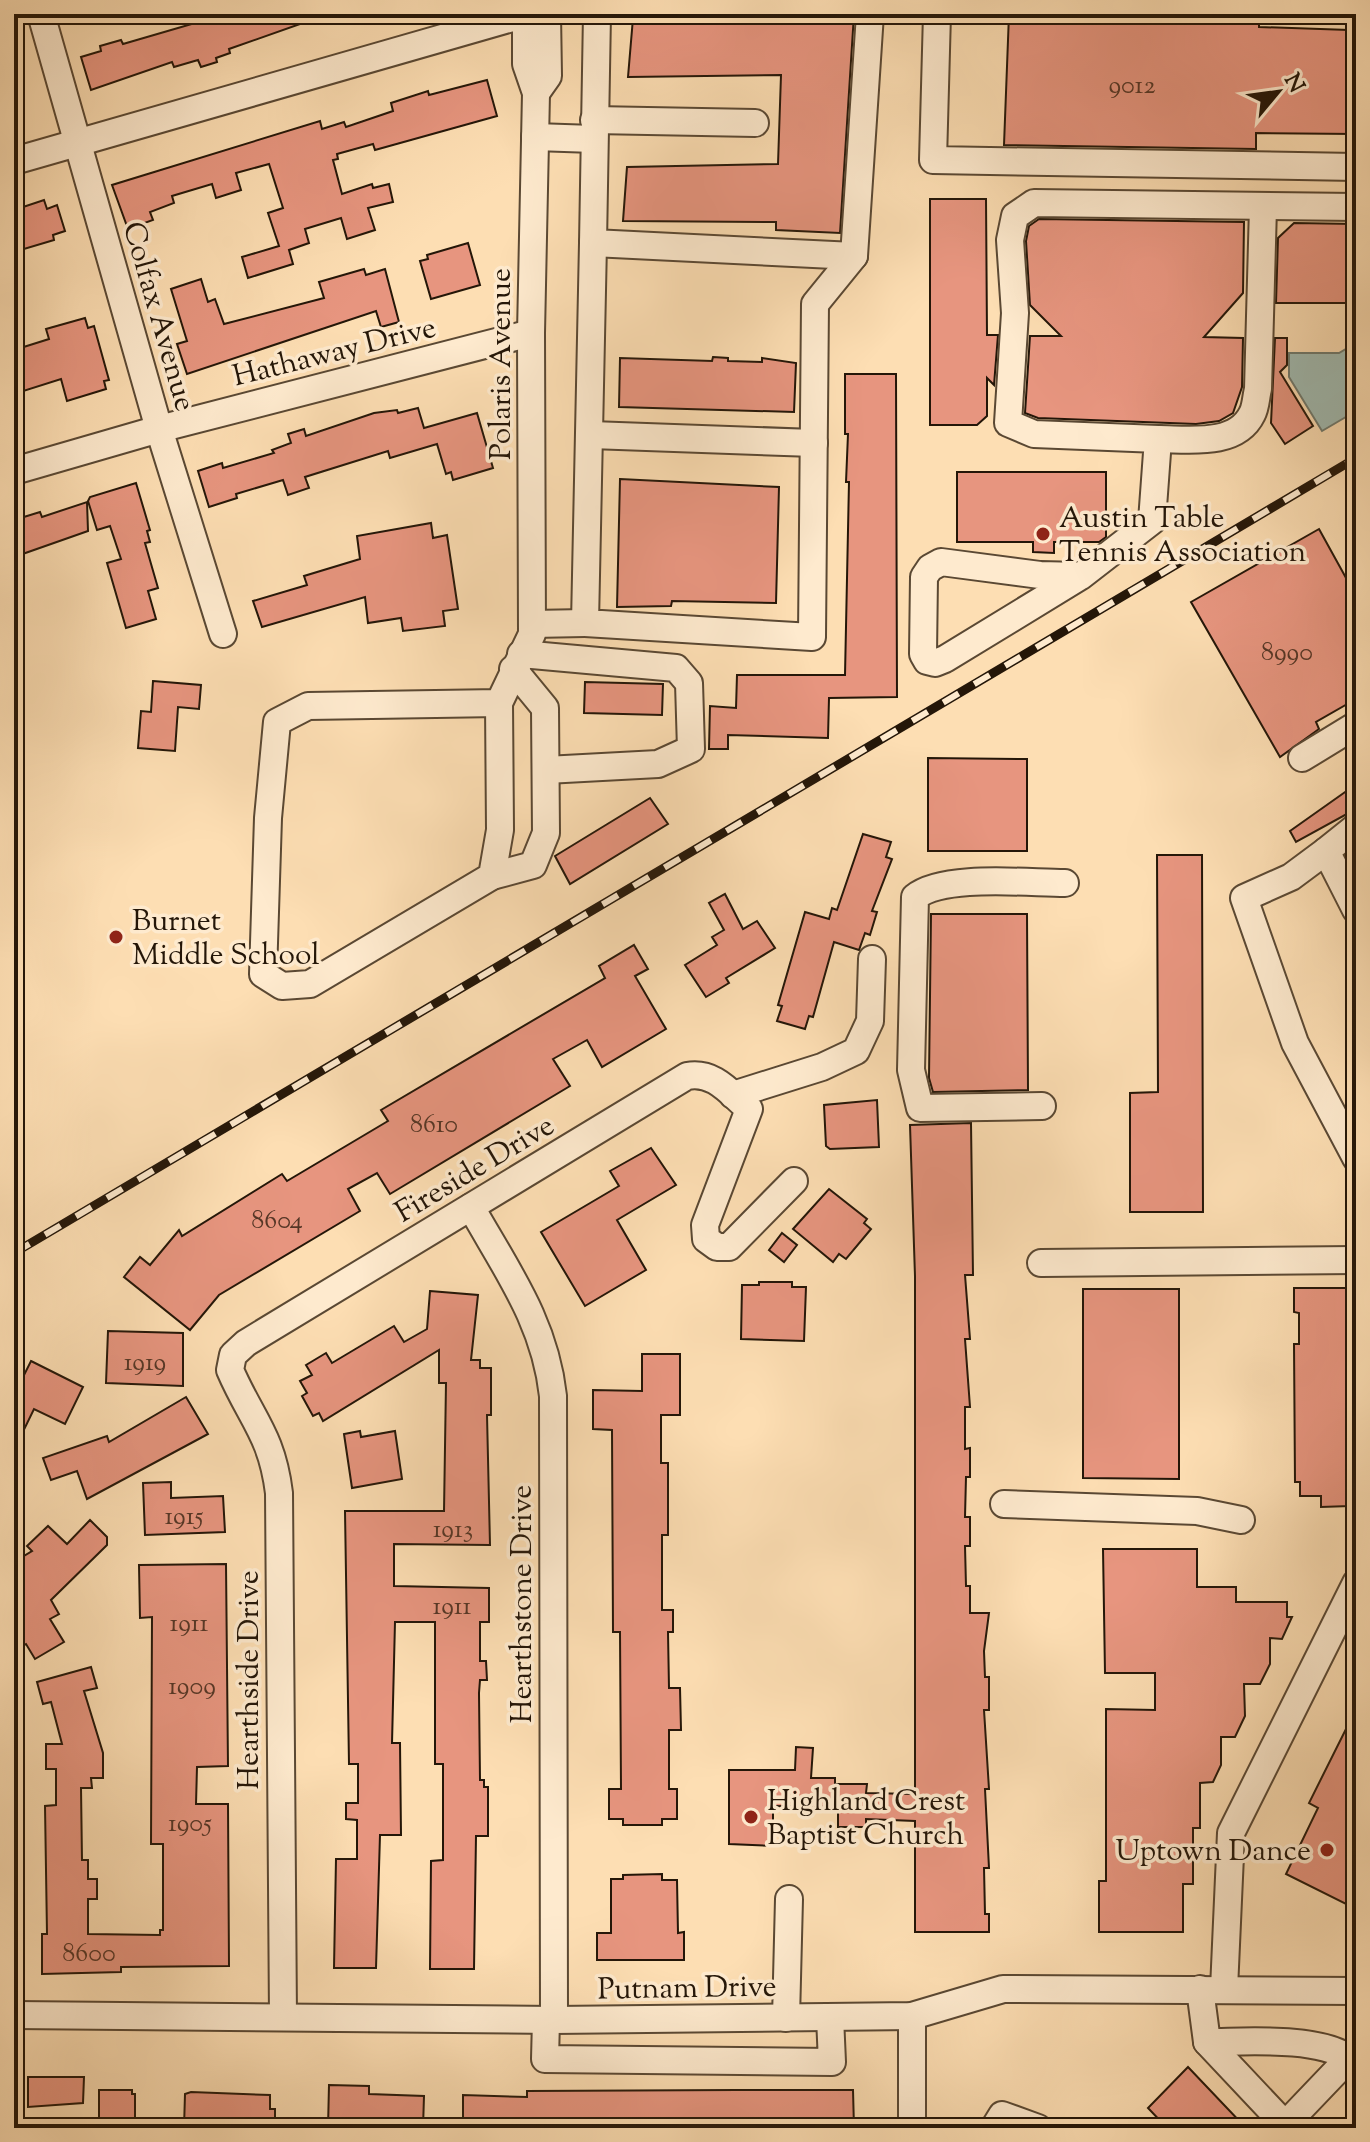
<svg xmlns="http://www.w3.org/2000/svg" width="1370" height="2142" viewBox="0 0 1370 2142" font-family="'Sorts Mill Goudy',serif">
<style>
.water{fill:#a0bbb2;stroke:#6e796e;stroke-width:2}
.building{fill:#e7957f;stroke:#241608;stroke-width:2}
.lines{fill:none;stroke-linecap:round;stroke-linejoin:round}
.minor-casing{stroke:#5a4833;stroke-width:30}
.minor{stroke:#feeace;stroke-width:26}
.rail-casing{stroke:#241608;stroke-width:9}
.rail{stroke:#feeace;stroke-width:6;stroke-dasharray:18;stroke-linecap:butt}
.poi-dot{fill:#8f2418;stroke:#feeace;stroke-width:3}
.labels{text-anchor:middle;stroke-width:7;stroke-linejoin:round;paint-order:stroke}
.number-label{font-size:26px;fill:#553626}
.street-label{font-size:30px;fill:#241608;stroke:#feeace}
.poi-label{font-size:30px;fill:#241608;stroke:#feeace;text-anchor:start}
</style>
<rect width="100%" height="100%" fill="#fddeb3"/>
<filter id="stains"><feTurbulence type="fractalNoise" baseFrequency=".0025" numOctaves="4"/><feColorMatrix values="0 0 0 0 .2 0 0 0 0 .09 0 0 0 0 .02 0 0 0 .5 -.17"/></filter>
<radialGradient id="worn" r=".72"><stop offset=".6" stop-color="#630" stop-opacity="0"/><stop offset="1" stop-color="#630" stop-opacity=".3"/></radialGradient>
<polygon class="water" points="1356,343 1356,411 1322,431 1289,377 1289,353 1339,353"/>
<g class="building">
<polygon points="243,14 317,14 317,18 229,49 230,53 216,58 217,62 201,67 198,60 174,67 172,62 91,90 81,57 101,51 100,46 121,40 123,44 195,23 209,24"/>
<polygon points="783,14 854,14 840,233 776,230 776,222 623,221 627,167 778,164 781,75 628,77 633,18"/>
<polygon points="1009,14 1259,14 1259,27 1349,30 1356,35 1356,134 1256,133 1256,149 1004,145"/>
<polygon points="487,80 497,116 375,150 373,144 337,154 338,159 333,160 342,194 372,184 373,188 389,184 393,202 368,208 375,230 347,239 341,218 305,229 309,243 289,250 293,264 248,278 242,257 279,246 268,213 283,208 269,164 236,173 241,190 216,198 212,184 172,196 174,203 150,212 153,220 128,229 112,185 320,121 322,129 344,122 346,127 393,111 391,103 428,91 429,95"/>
<polygon points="930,199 986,199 987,335 998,335 994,385 987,378 987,416 977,425 930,425"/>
<polygon points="44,200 47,209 57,205 65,231 53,235 54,240 14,252 14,210"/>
<polygon points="1039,219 1244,222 1243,293 1204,337 1243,338 1242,387 1233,413 1219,421 1196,424 1038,418 1025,413 1030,336 1061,336 1030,305 1026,241 1029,226"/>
<polygon points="1294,223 1356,224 1356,303 1276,303 1278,238"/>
<polygon points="468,243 480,285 431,299 420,261 428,259 427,255"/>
<polygon points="364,269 366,275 385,269 399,322 381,327 376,311 187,374 177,344 187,341 171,289 201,279 208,302 215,299 224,324 324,298 319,282"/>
<polygon points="85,318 88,328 94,326 109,380 104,381 106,389 67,401 61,379 14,394 14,350 49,339 46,329"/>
<polygon points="1275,338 1287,338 1287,365 1280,372 1313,426 1285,444 1271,423"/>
<polygon points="713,357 728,358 728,361 762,362 762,358 796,363 794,412 619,407 620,358 712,361"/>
<polygon points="845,374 896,374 897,697 829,698 828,738 728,735 728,749 709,749 710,706 736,708 737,675 845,675 849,482 846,482 848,434 845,434"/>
<polygon points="418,408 424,428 477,413 493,468 453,480 451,472 446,474 437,444 390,458 388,451 305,477 309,488 288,495 283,480 236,494 237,498 209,507 198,471 222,463 223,468 274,453 272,450 291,443 288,434 304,429 306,436 374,413 397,410 398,413"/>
<polygon points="957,472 1106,472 1106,537 1099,542 1054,542 1054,553 1033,552 1033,542 957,542"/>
<polygon points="620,479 779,487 776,603 672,601 671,606 617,607"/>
<polygon points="136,483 150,530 147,531 150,542 145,543 158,588 148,591 156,619 126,628 107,563 121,559 110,526 97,530 88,501 90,497"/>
<polygon points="87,502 88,531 14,557 14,520 40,512 42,517"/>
<polygon points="431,523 433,538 447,535 458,609 443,611 445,626 403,631 401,618 368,623 365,597 262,627 253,601 307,585 304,576 360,559 357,536"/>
<polygon points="1319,529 1356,596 1356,699 1316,722 1319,729 1280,757 1191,602"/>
<polygon points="153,681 201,685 199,709 178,707 175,751 138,748 141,711 151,712"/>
<polygon points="585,682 663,684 662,715 584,713"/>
<polygon points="928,758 1027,759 1027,851 928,851"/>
<polygon points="1348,790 1356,809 1296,842 1290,831"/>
<polygon points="650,798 668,824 570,884 555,856"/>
<polygon points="863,834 891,842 886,857 892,859 872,911 877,912 870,935 865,933 859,950 834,942 813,1017 809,1016 805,1029 777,1021 782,1006 778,1005 805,912 829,919 832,908 837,910"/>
<polygon points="1157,855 1202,855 1203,1212 1130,1212 1130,1093 1158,1092"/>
<polygon points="725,894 743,929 757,921 775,948 726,978 729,983 706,997 685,965 717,945 712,937 724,930 709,903"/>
<polygon points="931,914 1027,914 1028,1090 933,1092 929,1078"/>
<polygon points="634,945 648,969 635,976 666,1029 602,1067 587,1040 553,1059 570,1086 390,1194 377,1173 348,1189 360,1211 219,1295 190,1330 124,1277 140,1257 150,1265 179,1230 182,1236 282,1174 287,1181 388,1121 381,1110 605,978 599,966"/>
<polygon points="877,1100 879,1147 830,1149 826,1146 824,1105"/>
<polygon points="971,1123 973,1275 965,1275 970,1339 965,1339 970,1407 965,1407 965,1449 970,1448 970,1477 966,1477 965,1517 970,1517 970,1546 965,1546 966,1586 970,1586 970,1613 989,1613 984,1651 985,1677 989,1677 989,1710 984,1710 989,1789 985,1789 989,1868 984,1868 985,1914 989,1914 989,1932 915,1932 915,1821 866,1819 866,1827 838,1827 838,1807 773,1806 773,1846 729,1844 729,1770 795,1770 796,1747 813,1748 811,1778 835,1778 835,1784 867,1784 866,1793 915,1794 915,1276 910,1125"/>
<polygon points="651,1148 676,1185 617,1220 646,1270 585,1306 541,1232 619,1186 610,1171"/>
<polygon points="829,1189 867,1219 864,1223 871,1229 846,1259 839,1254 833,1262 793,1229"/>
<polygon points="782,1233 797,1245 784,1262 769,1250"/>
<polygon points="759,1282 792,1282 792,1287 806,1287 804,1341 741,1339 742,1285 759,1285"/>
<polygon points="1294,1288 1356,1288 1356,1495 1350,1506 1321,1507 1321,1496 1300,1496 1300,1482 1295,1482 1294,1344 1299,1344 1299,1313 1294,1312"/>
<polygon points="1083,1289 1179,1289 1179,1479 1083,1478"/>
<polygon points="430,1291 478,1295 471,1360 480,1360 480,1368 491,1368 491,1415 487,1415 490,1545 394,1544 394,1586 489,1588 489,1622 480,1622 480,1661 486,1661 487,1680 480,1680 479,1693 480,1780 484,1780 484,1787 488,1787 488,1836 476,1836 474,1969 430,1969 431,1861 443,1860 443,1764 435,1764 435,1622 395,1622 392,1743 400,1743 401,1835 380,1835 376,1968 334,1968 336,1859 357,1859 357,1820 346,1819 346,1803 358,1803 358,1764 349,1764 345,1511 444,1511 446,1383 439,1383 439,1350 323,1421 319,1413 313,1416 302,1396 307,1393 300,1381 312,1375 306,1365 326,1353 332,1363 394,1326 404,1342 427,1329"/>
<polygon points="108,1331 183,1333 183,1386 106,1383"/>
<polygon points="642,1354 680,1354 680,1415 661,1415 661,1463 668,1463 668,1535 662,1535 662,1610 673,1610 673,1632 668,1632 669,1688 680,1688 681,1730 669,1730 669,1789 677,1789 677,1819 662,1819 662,1825 623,1825 623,1819 609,1819 609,1789 621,1789 620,1632 613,1632 612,1430 593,1429 593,1390 642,1391"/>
<polygon points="31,1361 83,1387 65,1424 34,1409 14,1450 14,1395"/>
<polygon points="186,1397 208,1434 87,1499 77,1471 51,1480 43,1458 107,1436 109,1442"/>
<polygon points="360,1431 361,1437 395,1431 402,1479 352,1488 344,1434"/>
<polygon points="171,1482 171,1498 223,1496 225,1532 145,1535 143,1483"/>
<polygon points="90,1520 107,1537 107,1545 51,1600 59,1614 50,1619 64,1642 35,1659 26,1644 14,1651 14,1562 32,1551 27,1546 48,1526 67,1544"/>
<polygon points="1103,1549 1197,1549 1197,1587 1236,1587 1236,1602 1287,1602 1287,1617 1292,1617 1282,1639 1270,1638 1270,1664 1260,1684 1244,1684 1245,1716 1235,1737 1221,1737 1221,1765 1213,1782 1200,1783 1200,1828 1193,1828 1193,1884 1183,1884 1183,1932 1099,1932 1099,1881 1106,1881 1106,1709 1155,1710 1155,1673 1105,1673"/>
<polygon points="226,1564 228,1766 197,1767 196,1804 228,1804 229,1966 121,1967 121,1972 42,1974 42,1934 47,1934 45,1806 56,1805 56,1769 46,1769 46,1744 62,1744 51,1702 43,1704 37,1682 91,1667 97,1688 84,1691 103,1753 103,1778 91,1778 92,1788 81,1788 82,1860 88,1860 88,1879 97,1879 97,1899 88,1899 88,1934 160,1935 160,1930 163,1930 163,1844 151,1844 152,1617 140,1618 139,1565"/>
<polygon points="1356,1709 1356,1909 1286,1874 1318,1808 1309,1803"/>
<polygon points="662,1874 662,1880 677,1880 678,1933 684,1932 684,1960 597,1960 597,1933 611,1933 611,1879 623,1879 623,1875"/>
<polygon points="1188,2067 1246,2128 1167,2128 1148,2108"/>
<polygon points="28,2077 84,2077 83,2103 28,2107"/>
<polygon points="329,2085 369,2086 369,2094 424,2096 423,2128 328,2128"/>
<polygon points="99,2090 132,2090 132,2094 135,2094 135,2128 99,2128"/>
<polygon points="737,2090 853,2090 854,2128 463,2128 463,2095 527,2097 527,2091"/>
<polygon points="191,2092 270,2095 270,2109 275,2109 275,2128 184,2128 185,2094"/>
</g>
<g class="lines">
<g class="minor-casing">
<g id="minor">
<polyline points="41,14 159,429 223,634"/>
<polyline points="597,14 593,243 854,256 870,14"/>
<polyline points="937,14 933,160 1356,167"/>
<polyline points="536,93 548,76 547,14"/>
<polyline points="594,120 755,123"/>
<polyline points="535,137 594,139"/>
<polyline points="14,161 526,14 526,64 536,93 531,333 532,634 499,703 308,706 277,722 268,818 263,974 282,986 310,984 492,876 500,830 499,703"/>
<polyline points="593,243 585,623 812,637 815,304 854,256"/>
<polyline points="591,435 814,443"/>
<path d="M1158 439C1188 439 1236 447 1252 414 1256 407 1256 396 1258 389L1263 207"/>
<polyline points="14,471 159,429 531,333"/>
<polyline points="1081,576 1040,575 941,562 930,568 924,577 923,654 927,661 935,663 945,659 1081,576 1152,521 1158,439 1034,434 1008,423 1015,313 1010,240 1015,216 1034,203 1356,207"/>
<polyline points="532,624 585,623"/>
<polyline points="521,654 676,668 689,683 691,749 658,764 546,770"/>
<polyline points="1302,758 1356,725"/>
<polyline points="1356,827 1326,851 1356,910"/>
<polyline points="1326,851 1291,877 1244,898 1295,1043 1356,1158"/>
<polyline points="492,876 533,865 546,833 545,708 513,669"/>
<polyline points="733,1095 822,1067 856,1051 870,1021 872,959"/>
<path d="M1042 1106 920 1108 911 1070 915 897C943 874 1026 883 1065 883"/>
<path d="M471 1207C507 1271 545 1322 553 1396L554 2020"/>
<polyline points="1041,1263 1356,1260"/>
<polyline points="1004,1504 1197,1511 1241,1520"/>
<polyline points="1200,1989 1207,2042 1288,2128"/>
<polyline points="1224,1989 1231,1833 1356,1583"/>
<polyline points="14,2015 554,2020 912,2016 1003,1989 1356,1991"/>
<polyline points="912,2016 912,2128"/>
<path d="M283 2017 279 1493C272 1435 251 1419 230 1370L233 1355 246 1343 687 1076C714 1071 729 1092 749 1109L705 1225 706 1239 717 1247H729L794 1181"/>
<polyline points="786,2018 789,1899"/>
<polyline points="546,2020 545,2059 832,2062 830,2017"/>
<path d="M1207 2042C1246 2042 1316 2036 1349 2058L1285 2125"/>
<polyline points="994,2128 1002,2115 1038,2128"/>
</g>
</g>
<use href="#minor" class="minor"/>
<g class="rail-casing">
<polyline id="rail" points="14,1253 1356,458"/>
</g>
<use href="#rail" class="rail"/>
</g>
<g class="poi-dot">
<circle cx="1043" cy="534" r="8"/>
<circle cx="116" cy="937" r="8"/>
<circle cx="751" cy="1817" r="8"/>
<circle cx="1327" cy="1850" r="8"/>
</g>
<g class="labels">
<g class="number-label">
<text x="1132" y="93">9012</text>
<text x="1287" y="660">8990</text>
<text x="434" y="1132">8610</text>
<text x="277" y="1228">8604</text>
<text x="145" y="1370">1919</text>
<text x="184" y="1524">1915</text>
<text x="453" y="1537">1913</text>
<text x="452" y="1614">1911</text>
<text x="189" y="1631">1911</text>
<text x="192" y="1694">1909</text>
<text x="190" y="1831">1905</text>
<text x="89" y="1961">8600</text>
</g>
<g class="street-label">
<text transform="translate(160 316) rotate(74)" y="10">Colfax Avenue</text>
<text transform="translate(334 351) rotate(-14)" y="10">Hathaway Drive</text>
<text transform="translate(500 364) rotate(-90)" y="10">Polaris Avenue</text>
<text transform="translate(474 1168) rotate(-31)" y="10">Fireside Drive</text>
<text transform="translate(521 1604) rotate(-90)" y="10">Hearthstone Drive</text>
<text transform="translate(248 1680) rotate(-90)" y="10">Hearthside Drive</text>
<text transform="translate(687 1987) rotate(-1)" y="10">Putnam Drive</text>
</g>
<g class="poi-label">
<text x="1059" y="527">Austin Table<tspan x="1059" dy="34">Tennis Association</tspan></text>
<text x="132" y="930">Burnet<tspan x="132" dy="34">Middle School</tspan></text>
<text x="767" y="1810">Highland Crest<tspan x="767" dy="34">Baptist Church</tspan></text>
<text x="1311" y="1860" text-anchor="end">Uptown Dance</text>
</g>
</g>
<rect width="1370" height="2142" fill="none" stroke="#fddeb3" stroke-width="48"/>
<rect x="16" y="16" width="1338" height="2110" fill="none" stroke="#241608" stroke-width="4"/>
<rect x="24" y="24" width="1322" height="2094" fill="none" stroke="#241608" stroke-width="2"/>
<g transform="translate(1278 92) rotate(61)" stroke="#feeace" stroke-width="6" paint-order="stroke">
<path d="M0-6L14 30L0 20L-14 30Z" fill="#241608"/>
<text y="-12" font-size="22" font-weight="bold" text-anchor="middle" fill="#241608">N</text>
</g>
<rect width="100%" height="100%" filter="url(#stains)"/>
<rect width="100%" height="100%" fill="url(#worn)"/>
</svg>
